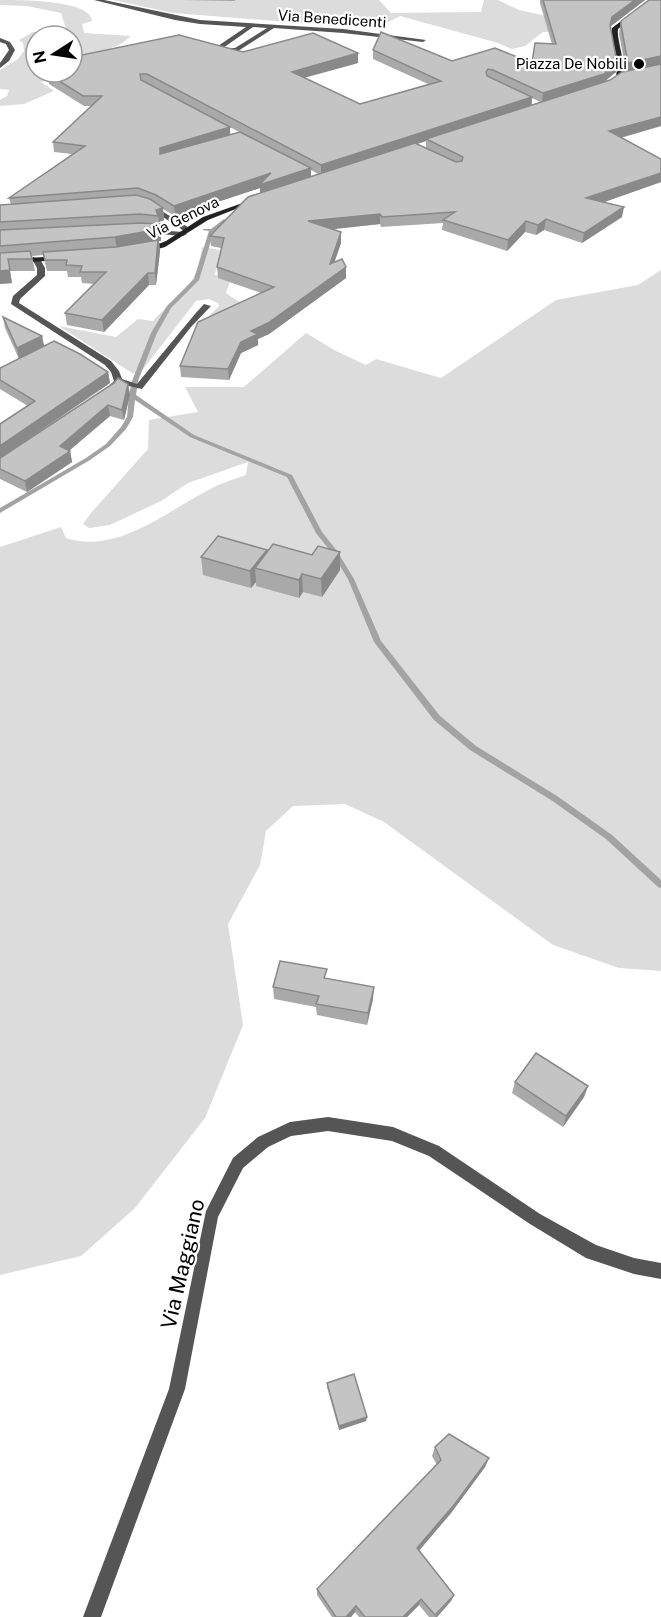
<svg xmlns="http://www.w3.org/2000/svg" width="661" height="1617" viewBox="0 0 661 1617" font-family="'Public Sans',sans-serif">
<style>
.green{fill:#dcdcdc}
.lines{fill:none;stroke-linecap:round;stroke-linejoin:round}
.stream{fill:#a3a3a3;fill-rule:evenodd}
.street{fill:#555;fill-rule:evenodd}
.secondary{fill:#222;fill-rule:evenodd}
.wall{fill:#a9a9a9;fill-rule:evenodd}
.shaded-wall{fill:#898989}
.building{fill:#c4c4c4;stroke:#898989;stroke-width:1.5}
.poi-dot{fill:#000;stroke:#fff;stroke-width:2}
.labels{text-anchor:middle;stroke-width:4.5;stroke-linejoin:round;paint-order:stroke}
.far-street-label{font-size:15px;fill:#000;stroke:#fff}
.far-poi-label{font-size:15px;fill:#000;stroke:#fff;text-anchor:end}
.near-street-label{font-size:21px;fill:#000;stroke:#fff}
</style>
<rect width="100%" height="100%" fill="#fff"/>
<g class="green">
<path d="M0 0C23 0 91 0 92 21L82 24 84 33 131 36 121 44 72 64V36H36V72H60L66 75 41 82 54 91 24 104 0 106V100L7 96 9 90 0 89V70L18 59 24 51 23 43 19 40 33 32H67L61 13 27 6 0 5Z"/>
<polygon points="113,0 379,0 391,13 481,12 484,0 498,0 519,10 579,23 573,32 543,32 525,46 512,49 498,43 400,16 379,27 315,24 173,13"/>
<path d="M202 247 220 250 215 275 232 276 226 293 241 303 208 317 219 306 218 303 209 299 196 301 140 373H132L59 326 116 337 138 319 153 321C180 291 196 291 202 247Z"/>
<path d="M661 270V971L619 968 553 945 384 822 345 804 293 806 266 831 260 865 228 924 243 1025 205 1118 135 1208 81 1256 0 1275V547L61 527 66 538C115 554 162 515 203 493 216 485 231 480 246 475L248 462 188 483 161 501 110 525 89 528 83 524 91 513 148 449 149 420 198 412 185 387H244L306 333 336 351 366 365 376 359 441 378 556 300 638 285Z"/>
</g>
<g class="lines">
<g class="stream">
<polygon points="180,0 236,0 234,1"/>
<polygon points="224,219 228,220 214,231 199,280 171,308 157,333 138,381 136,395 194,435 292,475 322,532 337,551 354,579 381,641 440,716 476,746 557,796 612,835 661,880 661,888 658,887 606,839 551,800 470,750 434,720 374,642 348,579 332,553 316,533 287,477 190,437 135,400 133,417 126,429 110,446 90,460 0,513 0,508 86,458 106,444 121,427 127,417 129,395 132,381 151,333 167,306 194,279 209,231 202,230 204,229 211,229"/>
</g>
<g class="street">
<path d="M94 0H104L200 20 343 29 426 40 423 42 343 33 274 28 238 51H217L215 48 246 27 200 24 175 20ZM253 27 267 28 235 48H223Z"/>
<polygon points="0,38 10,42 15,50 9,61 0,68 0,63 9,50 6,44 0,42"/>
<polygon points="150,204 152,205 191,229 184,231 148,207 148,205"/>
<polygon points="143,229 183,232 187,234 183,236 146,233 143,233"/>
<polygon points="33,257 40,259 45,268 45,276 20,299 19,303 111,361 119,371 122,379 137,384 195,314 204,304 211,306 191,327 142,389 120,384 112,392 106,392 105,390 114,381 111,372 105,365 11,304 13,296 37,275 37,268 32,259"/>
<polygon points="328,1117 393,1127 439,1146 540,1214 596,1245 634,1258 661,1263 661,1279 634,1274 586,1258 530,1224 429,1156 392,1141 328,1131 291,1136 268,1147 243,1168 218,1217 185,1389 101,1617 83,1617 169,1389 206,1211 233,1158 258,1137 290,1122"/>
</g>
<g class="secondary">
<path d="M649 0H655L618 29C616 45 636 82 609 84V82L616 76C620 60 610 45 612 28Z"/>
<polygon points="251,200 256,201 208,220 165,247 144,253 140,251 166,241 203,217"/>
<polygon points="58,256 62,258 61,260 0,264 0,260"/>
</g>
</g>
<g class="wall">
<path d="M540 0H645L611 26 616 72 605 81 610 80 626 71 619 34 621 21 661 0V126L621 138 661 159V182L603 202 622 217 582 243 544 230 536 235 525 232 507 251 442 230 443 223 381 227 380 224 332 229 341 243 334 263 346 278 269 334 258 339V345L241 353 229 380 181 377 180 366 261 293 218 278 217 267 221 248 211 246 210 236 260 193V188L175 216 163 209 164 220 159 222 161 237V241H159L160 251 156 285H149L104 332 67 325 65 313 95 284 82 283 81 277H68L67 271H47L43 255 32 256 35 271H10L12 283 0 284V205L11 204 9 198 72 154 54 152 53 142 91 106H84L49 84 48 74 72 72V57L243 52 358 53V63L304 78 360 104 428 84 373 59V50L452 61 532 63 552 44 540 3ZM532 98 540 102 532 105ZM230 127 239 132 230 134ZM426 141V148L417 144ZM311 170 318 174 311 176Z"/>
<polygon points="3,317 42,336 44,346 108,372 110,383 8,453 128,384 130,395 124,420 110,416 70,450 72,462 27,492 0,479 0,424 28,406 0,389 0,368 19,359 5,328"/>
<polygon points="267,552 340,570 322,597 303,592 299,598 256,586 256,582 251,588 203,575 201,557"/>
<polygon points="327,978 373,999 367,1025 317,1015 316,1007 274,999 273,987"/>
<polygon points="515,1082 588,1086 584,1097 563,1127 512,1093"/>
<polygon points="327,1383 367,1417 366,1421 339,1430 327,1387"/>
<polygon points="435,1447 489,1458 485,1467 451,1513 419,1551 454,1595 451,1601 437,1617 429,1617 419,1605 407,1617 359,1617 355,1612 351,1617 332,1617 317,1595 317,1589 437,1465 432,1456"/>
</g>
<g class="shaded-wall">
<polygon points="635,0 645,0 611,26 609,34 612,17"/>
<polygon points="358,53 358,63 292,81 292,72"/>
<polygon points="661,56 661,65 626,72 628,63"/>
<polygon points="617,62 616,72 603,83 542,103 543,93"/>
<polygon points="532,97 531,106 426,139 426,141 321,175 321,165"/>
<polygon points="661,117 661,126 608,141 609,131"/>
<polygon points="230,127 230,136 160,154 160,148"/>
<polygon points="311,168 311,179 260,195 260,188 175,216 174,206 271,173"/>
<polygon points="661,173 661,182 585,209 586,198"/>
<polygon points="624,207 622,217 582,243 584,233"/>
<polygon points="163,208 164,220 159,222 158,216 156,210"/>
<polygon points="380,214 380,224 308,232 308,221"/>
<polygon points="546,219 544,230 536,235 538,225"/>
<polygon points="526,221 525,232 507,251 508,240"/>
<polygon points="160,224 161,237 161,241 159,241 160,251 156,285 155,273 117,250 115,237"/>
<polygon points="341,232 341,243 330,275 330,264"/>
<polygon points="8,259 12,283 0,284 0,271"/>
<polygon points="346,267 346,278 269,334 258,339 258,345 241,353 229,380 228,369 241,342 251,331"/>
<polygon points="148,273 149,285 104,332 102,320"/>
<polygon points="42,336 44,346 19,359 17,348"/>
<polygon points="108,372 110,383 0,458 0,446"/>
<polygon points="128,384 130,395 124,420 122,410"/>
<polygon points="108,405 110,416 65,454 70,451 72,462 27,492 25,481 60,446"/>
<polygon points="267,550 268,567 255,568 256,582 251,588 250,571"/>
<polygon points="340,552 340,570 322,597 321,579"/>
<polygon points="302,574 303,592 299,598 299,580"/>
<polygon points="374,987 373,999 367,1025 368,1013"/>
<polygon points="588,1086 584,1097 563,1127 566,1116"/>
<polygon points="367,1417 366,1421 339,1430 339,1426"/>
<polygon points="489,1458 485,1467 451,1513 415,1555 417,1548"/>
<polygon points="454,1595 451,1601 437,1617 435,1617"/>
<polygon points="421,1599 419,1605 407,1617 403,1617"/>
<polygon points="356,1606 355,1612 351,1617 346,1617"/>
</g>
<g class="building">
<polygon points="543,0 635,0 612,17 610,25 617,62 604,74 543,93 493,70 488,69 486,72 487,76 532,97 321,165 147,74 140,74 141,80 230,127 160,148 160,154 240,132 311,168 259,185 271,173 174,206 156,195 138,188 9,198 85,146 53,142 102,96 83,96 48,74 57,72 72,72 72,69 75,68 72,67 72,57 179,35 243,52 313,33 358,53 292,72 360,104 441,81 373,50 381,32 452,61 495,48 532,63 535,43 556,44"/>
<polygon points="649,0 661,0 661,56 628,63 621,25 621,21"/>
<polygon points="661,64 661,117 609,131 661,159 661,173 586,198 624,207 584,233 546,219 538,225 526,221 508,240 443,220 455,212 382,217 380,214 308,221 341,232 330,264 342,259 346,267 268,323 251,331 258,334 241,342 228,369 180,366 198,322 274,287 217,267 224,238 210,236 248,197 415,143 456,162 462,161 463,157 426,139 610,80 622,72"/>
<polygon points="136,195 150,199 163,208 156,210 158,216 140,214 0,222 0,205"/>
<polygon points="141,223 160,224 159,229 115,237 0,246 0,230"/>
<polygon points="158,240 155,273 148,273 102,320 65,313 106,272 80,272 82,266 66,265 67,260 45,260 43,252 116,247"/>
<polygon points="30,251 32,259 8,259 10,270 0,271 0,253"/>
<polygon points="3,317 42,336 17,348"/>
<polygon points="54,341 80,354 108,372 0,446 0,424 35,401 0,380 0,368"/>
<polygon points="118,378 128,384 122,410 108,405 60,446 70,451 25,481 0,469 0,458 114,383"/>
<polygon points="218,536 267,550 250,571 201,557"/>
<polygon points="273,544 312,555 318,546 340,552 321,579 302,574 299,580 255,568"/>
<polygon points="280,961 327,969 324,978 374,987 368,1013 316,1004 319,996 273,987"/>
<polygon points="536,1053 588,1086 566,1116 515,1082"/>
<polygon points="354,1374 367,1417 339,1426 327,1383"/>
<polygon points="449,1434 489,1458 454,1505 417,1548 454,1595 435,1615 421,1599 403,1617 365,1617 356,1606 346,1617 336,1617 317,1589 441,1460 435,1447"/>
</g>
<circle class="poi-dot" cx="639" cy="64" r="6"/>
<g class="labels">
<g class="far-street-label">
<text transform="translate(332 19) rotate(4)" y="5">Via Benedicenti</text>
<text transform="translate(183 218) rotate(-26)" y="5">Via Genova</text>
</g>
<g class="far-poi-label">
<text x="627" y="69">Piazza De Nobili</text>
</g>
<g class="near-street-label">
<text transform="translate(183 1264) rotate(-77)" y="7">Via Maggiano</text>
</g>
</g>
<g transform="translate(54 54) rotate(258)"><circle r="28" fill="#ffffff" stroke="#999999" stroke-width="1.5"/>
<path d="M0-4.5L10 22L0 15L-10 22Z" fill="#000000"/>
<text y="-9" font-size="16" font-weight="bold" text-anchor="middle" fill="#000000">N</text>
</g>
</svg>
